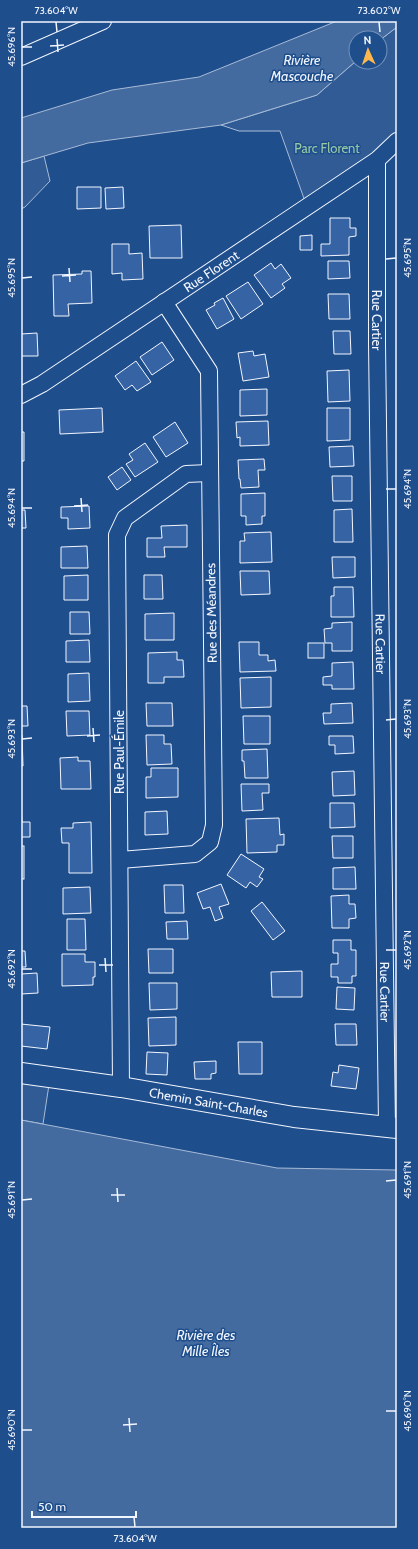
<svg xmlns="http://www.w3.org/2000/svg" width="418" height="1549" viewBox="0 0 418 1549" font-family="Cabin,sans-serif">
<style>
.built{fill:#305b95;stroke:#a8bbd7}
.water{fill:#446ba0;stroke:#a8bbd7}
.building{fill:#3563a3;stroke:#f2f6ff}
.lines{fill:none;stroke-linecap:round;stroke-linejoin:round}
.minor-casing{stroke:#f2f6ff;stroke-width:18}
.major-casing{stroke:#f2f6ff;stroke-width:22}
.minor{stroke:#1f4e8c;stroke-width:16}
.major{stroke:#1f4e8c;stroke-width:20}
.ticks{fill:none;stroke:#f2f6ff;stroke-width:1.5}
.labels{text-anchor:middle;stroke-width:3;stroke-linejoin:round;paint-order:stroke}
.park-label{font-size:13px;fill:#97c8a6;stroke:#1f4e8c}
.street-label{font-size:13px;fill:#f2f6ff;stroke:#1f4e8c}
.water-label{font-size:14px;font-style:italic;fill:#f2f6ff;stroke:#1f4e8c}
.neatline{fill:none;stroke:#f2f6ff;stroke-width:1.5}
.ticks-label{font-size:10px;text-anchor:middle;fill:#f2f6ff}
</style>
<rect width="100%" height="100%" fill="#1f4e8c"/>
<g class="built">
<polygon points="397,27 397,146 307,207 280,131 239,131 221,125 317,95 356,61 380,62 380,40"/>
<polygon points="44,156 50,181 25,207 21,209 21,163"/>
<polygon points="21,1073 50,1078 43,1124 21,1120"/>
</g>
<g class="water">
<polygon points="337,21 397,21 397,27 380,40 380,38 356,38 356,61 317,95 221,125 88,143 21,163 21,118 112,90 199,77"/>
<polygon points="21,1120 277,1168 397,1170 397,1528 21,1528"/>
</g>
<g class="building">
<polygon points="77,187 101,187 101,208 77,209"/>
<polygon points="123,187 124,208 106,209 105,188"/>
<polygon points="330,218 350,218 350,228 356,228 356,236 349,237 349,255 321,256 321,244 330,244"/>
<polygon points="181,225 182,258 150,258 149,226"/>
<polygon points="312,235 312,250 300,250 300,236"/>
<polygon points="112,244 129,244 129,254 142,253 143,279 122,280 122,273 112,274"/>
<polygon points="328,261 349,261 350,278 328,279"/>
<polygon points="271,263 275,269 281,264 291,278 282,284 285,288 271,298 254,275"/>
<polygon points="82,271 91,271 92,303 68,304 69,316 54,316 53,275 82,274"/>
<polygon points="248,282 263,304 241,319 226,296"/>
<polygon points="328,294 349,294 350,319 329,319"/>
<polygon points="223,298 234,319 217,329 206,310 215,305 214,303"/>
<polygon points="333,331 350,331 351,354 334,354"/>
<polygon points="37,333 38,356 21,356 21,334"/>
<polygon points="162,342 174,360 152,375 140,357"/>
<polygon points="253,351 254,356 265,354 269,377 243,381 238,353"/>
<polygon points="136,361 151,382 137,391 132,385 125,390 115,376"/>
<polygon points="349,370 350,401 328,402 327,371"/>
<polygon points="267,389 267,415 240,416 240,390"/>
<polygon points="102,408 103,432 60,434 59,410"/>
<polygon points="327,408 350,408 350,440 327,441"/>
<polygon points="268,421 269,445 240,446 240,437 237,438 236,422"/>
<polygon points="175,422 188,443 166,457 153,437"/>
<polygon points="21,424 21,432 24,432 24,461 21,461"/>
<polygon points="145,443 158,462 135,477 126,464 133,460 129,454"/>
<polygon points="353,446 354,466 330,467 329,447"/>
<polygon points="264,459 265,470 258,470 259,487 241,488 240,479 239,479 238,460"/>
<polygon points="122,467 131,480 117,490 108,477"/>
<polygon points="332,476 352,476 352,501 333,501"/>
<polygon points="265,493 265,516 262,516 262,524 246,525 246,516 241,516 241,494"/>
<polygon points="89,506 90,528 68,529 68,518 61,518 61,507"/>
<polygon points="352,509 353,542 334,542 334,510"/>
<polygon points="21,510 25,510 26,528 21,528"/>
<polygon points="187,525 187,547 164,547 165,557 147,557 147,538 162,538 161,526"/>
<polygon points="271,532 272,562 240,563 240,541 245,541 244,533"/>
<polygon points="87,546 88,568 61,568 61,547"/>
<polygon points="332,557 355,557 355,577 333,578"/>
<polygon points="240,571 269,571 270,594 241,595"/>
<polygon points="88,575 88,600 64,600 64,576"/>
<polygon points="144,575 162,575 163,599 144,599"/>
<polygon points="334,587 353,587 354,617 331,617 331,596 334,596"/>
<polygon points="70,612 89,612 90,634 70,634"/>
<polygon points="174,613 174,640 145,640 145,614"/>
<polygon points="352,622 352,651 332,651 332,643 325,643 324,629 332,628 332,623"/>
<polygon points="89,640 90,662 66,662 66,641"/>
<polygon points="239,642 259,642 259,655 268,655 268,661 275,660 276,671 240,672"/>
<rect x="308" y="643" width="16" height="15"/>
<polygon points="177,652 177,660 183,660 184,677 164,677 164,683 148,683 148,653"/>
<polygon points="353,662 354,689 332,689 332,685 323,685 323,677 332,676 332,663"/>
<polygon points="89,673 90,701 68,702 68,674"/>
<polygon points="271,677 271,707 241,708 240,678"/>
<polygon points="146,703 172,703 173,726 147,726"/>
<polygon points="352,703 353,723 324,724 323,713 331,713 331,704"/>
<polygon points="21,706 27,706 28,726 21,726"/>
<polygon points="66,711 89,711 90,735 67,736"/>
<polygon points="243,716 270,716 270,744 244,744"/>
<polygon points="21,735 22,735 23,766 21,766"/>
<polygon points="146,735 164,735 164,744 171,744 172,764 147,765"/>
<polygon points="329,736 353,736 354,753 335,754 335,745 329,745"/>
<polygon points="267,749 268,778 245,778 244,761 242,761 242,750"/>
<polygon points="78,757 78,761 90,761 91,789 61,789 60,758"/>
<polygon points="151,768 178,768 178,797 146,798 146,777 151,777"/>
<polygon points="354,771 355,795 333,796 332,772"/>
<polygon points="241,784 269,784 269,793 262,793 263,810 242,811"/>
<polygon points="330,803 354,803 355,827 330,828"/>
<polygon points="21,810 22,822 30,822 30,837 21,837"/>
<polygon points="167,811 168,834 145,835 145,812"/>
<polygon points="279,818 280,835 284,834 284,845 277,845 277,852 247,853 246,819"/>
<polygon points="91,822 92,873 69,873 69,843 62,843 61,828 73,828 73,823"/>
<polygon points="332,836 353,836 353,858 333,858"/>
<rect x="21" y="846" width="3" height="33"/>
<polygon points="241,854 264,869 259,877 263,879 257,887 250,882 246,888 227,875"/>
<polygon points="355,867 356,889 333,889 333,868"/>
<polygon points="221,884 229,904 219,907 223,918 215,921 210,907 203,909 197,893"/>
<polygon points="164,885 183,885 184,913 165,913"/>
<polygon points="90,887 91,913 63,914 63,888"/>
<polygon points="349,895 349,904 355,904 356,918 349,919 349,928 332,928 331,896"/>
<polygon points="262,902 285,931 273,940 251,911"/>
<polygon points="67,919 85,919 86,950 67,950"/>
<polygon points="187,921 188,939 167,939 166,922"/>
<polygon points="333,940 351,940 351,950 356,950 356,976 352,976 352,983 338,983 338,977 331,977 331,964 338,964 338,953 333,953"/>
<polygon points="148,949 173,949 173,973 149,973"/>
<polygon points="21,951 25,951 26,967 21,967"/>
<polygon points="62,954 85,954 85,962 95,962 95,977 93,977 93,985 62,986"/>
<polygon points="302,971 302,997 272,997 271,972"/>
<polygon points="37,973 38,993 21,994 21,974"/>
<polygon points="149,983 177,983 177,1009 150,1010"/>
<polygon points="337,987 355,988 354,1010 336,1009"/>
<polygon points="176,1017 176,1045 149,1046 148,1018"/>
<polygon points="21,1024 50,1027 47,1049 21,1046"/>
<polygon points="335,1024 356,1024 357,1045 336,1045"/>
<polygon points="238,1042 262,1042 262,1074 239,1074"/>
<polygon points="147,1052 168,1053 167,1075 146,1074"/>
<polygon points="216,1061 216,1073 211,1074 211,1079 195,1079 194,1062"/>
<polygon points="339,1065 359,1068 356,1089 331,1086 333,1072 338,1073"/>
</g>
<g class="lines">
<g class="minor-casing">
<g id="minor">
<polyline points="21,57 103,21"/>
<path id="s1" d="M377 160V344L387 1127"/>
<path id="s2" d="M21 395 42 384 377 160 397 141"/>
<polyline points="120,860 195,854 210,842 214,825 209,371 164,302"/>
<polyline points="121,1087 117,535 125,518 186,474 209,473"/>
</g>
</g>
<g class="major-casing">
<g id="major">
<path id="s3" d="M21 1073 121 1087 294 1117 397 1128"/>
</g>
</g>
<use href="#minor" class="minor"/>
<use href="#major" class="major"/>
</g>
<path class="ticks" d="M56 22 57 32M379 22 380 32M57 39 58 52M50 46 64 45M22 47H32M386 259 396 258M69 268 70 282M62 276 76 275M22 278 32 277M386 489H396M81 498 82 512M74 506 88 505M22 508H32M386 720 396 719M93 728 94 742M87 736 100 735M22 739 32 738M386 950H396M105 958 106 972M99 965H113M22 969H32M386 1181 396 1180M117 1188 118 1202M111 1195H125M22 1200 32 1199M386 1411H396M129 1418 130 1432M123 1425 137 1424M22 1430H32M134 1517 135 1527"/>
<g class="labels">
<g class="park-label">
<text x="327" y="153">Parc Florent</text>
</g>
<g class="street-label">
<text dy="5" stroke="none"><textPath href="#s2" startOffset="227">Rue Florent</textPath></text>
<text dy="5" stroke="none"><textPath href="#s1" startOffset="160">Rue Cartier</textPath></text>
<text transform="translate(211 613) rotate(-91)" y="5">Rue des Méandres</text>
<text dy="5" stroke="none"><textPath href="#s1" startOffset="484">Rue Cartier</textPath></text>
<text transform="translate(119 752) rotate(-90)" y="5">Rue Paul-Émile</text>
<text dy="5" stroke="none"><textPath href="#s1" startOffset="832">Rue Cartier</textPath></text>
<text dy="5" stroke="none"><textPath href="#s3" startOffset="190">Chemin Saint-Charles</textPath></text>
</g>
<g class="water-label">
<text x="302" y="65">Rivière<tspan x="302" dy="16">Mascouche</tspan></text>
<text x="206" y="1340">Rivière des<tspan x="206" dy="16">Mille Îles</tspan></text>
</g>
</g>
<rect width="418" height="1549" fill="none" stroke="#1f4e8c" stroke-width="44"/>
<g transform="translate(368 50) rotate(357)"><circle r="19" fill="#1f4e8c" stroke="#7391ba"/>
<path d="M0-3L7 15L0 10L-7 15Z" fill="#ffb74d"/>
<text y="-6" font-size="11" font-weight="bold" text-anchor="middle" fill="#f2f6ff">N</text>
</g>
<path d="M32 1511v6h104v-6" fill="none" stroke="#f2f6ff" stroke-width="2"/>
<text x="38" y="1511" font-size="12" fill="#f2f6ff" stroke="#1f4e8c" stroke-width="3" paint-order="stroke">50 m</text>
<rect x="22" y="22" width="374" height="1505" class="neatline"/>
<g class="ticks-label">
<text x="56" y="14">73.604°W</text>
<text x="379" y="14">73.602°W</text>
<text transform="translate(11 47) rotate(-90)" y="4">45.696°N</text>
<text transform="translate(407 258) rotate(-90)" y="4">45.695°N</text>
<text transform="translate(11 278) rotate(-90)" y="4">45.695°N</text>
<text transform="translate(407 489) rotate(-90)" y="4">45.694°N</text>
<text transform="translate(11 508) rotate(-90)" y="4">45.694°N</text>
<text transform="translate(407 719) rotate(-90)" y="4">45.693°N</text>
<text transform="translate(11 739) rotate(-90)" y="4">45.693°N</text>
<text transform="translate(407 950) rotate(-90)" y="4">45.692°N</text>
<text transform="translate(11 969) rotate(-90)" y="4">45.692°N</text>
<text transform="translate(407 1180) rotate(-90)" y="4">45.691°N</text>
<text transform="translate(11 1200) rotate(-90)" y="4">45.691°N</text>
<text transform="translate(407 1411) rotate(-90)" y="4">45.690°N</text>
<text transform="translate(11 1430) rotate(-90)" y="4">45.690°N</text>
<text x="135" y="1542">73.604°W</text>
</g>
</svg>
